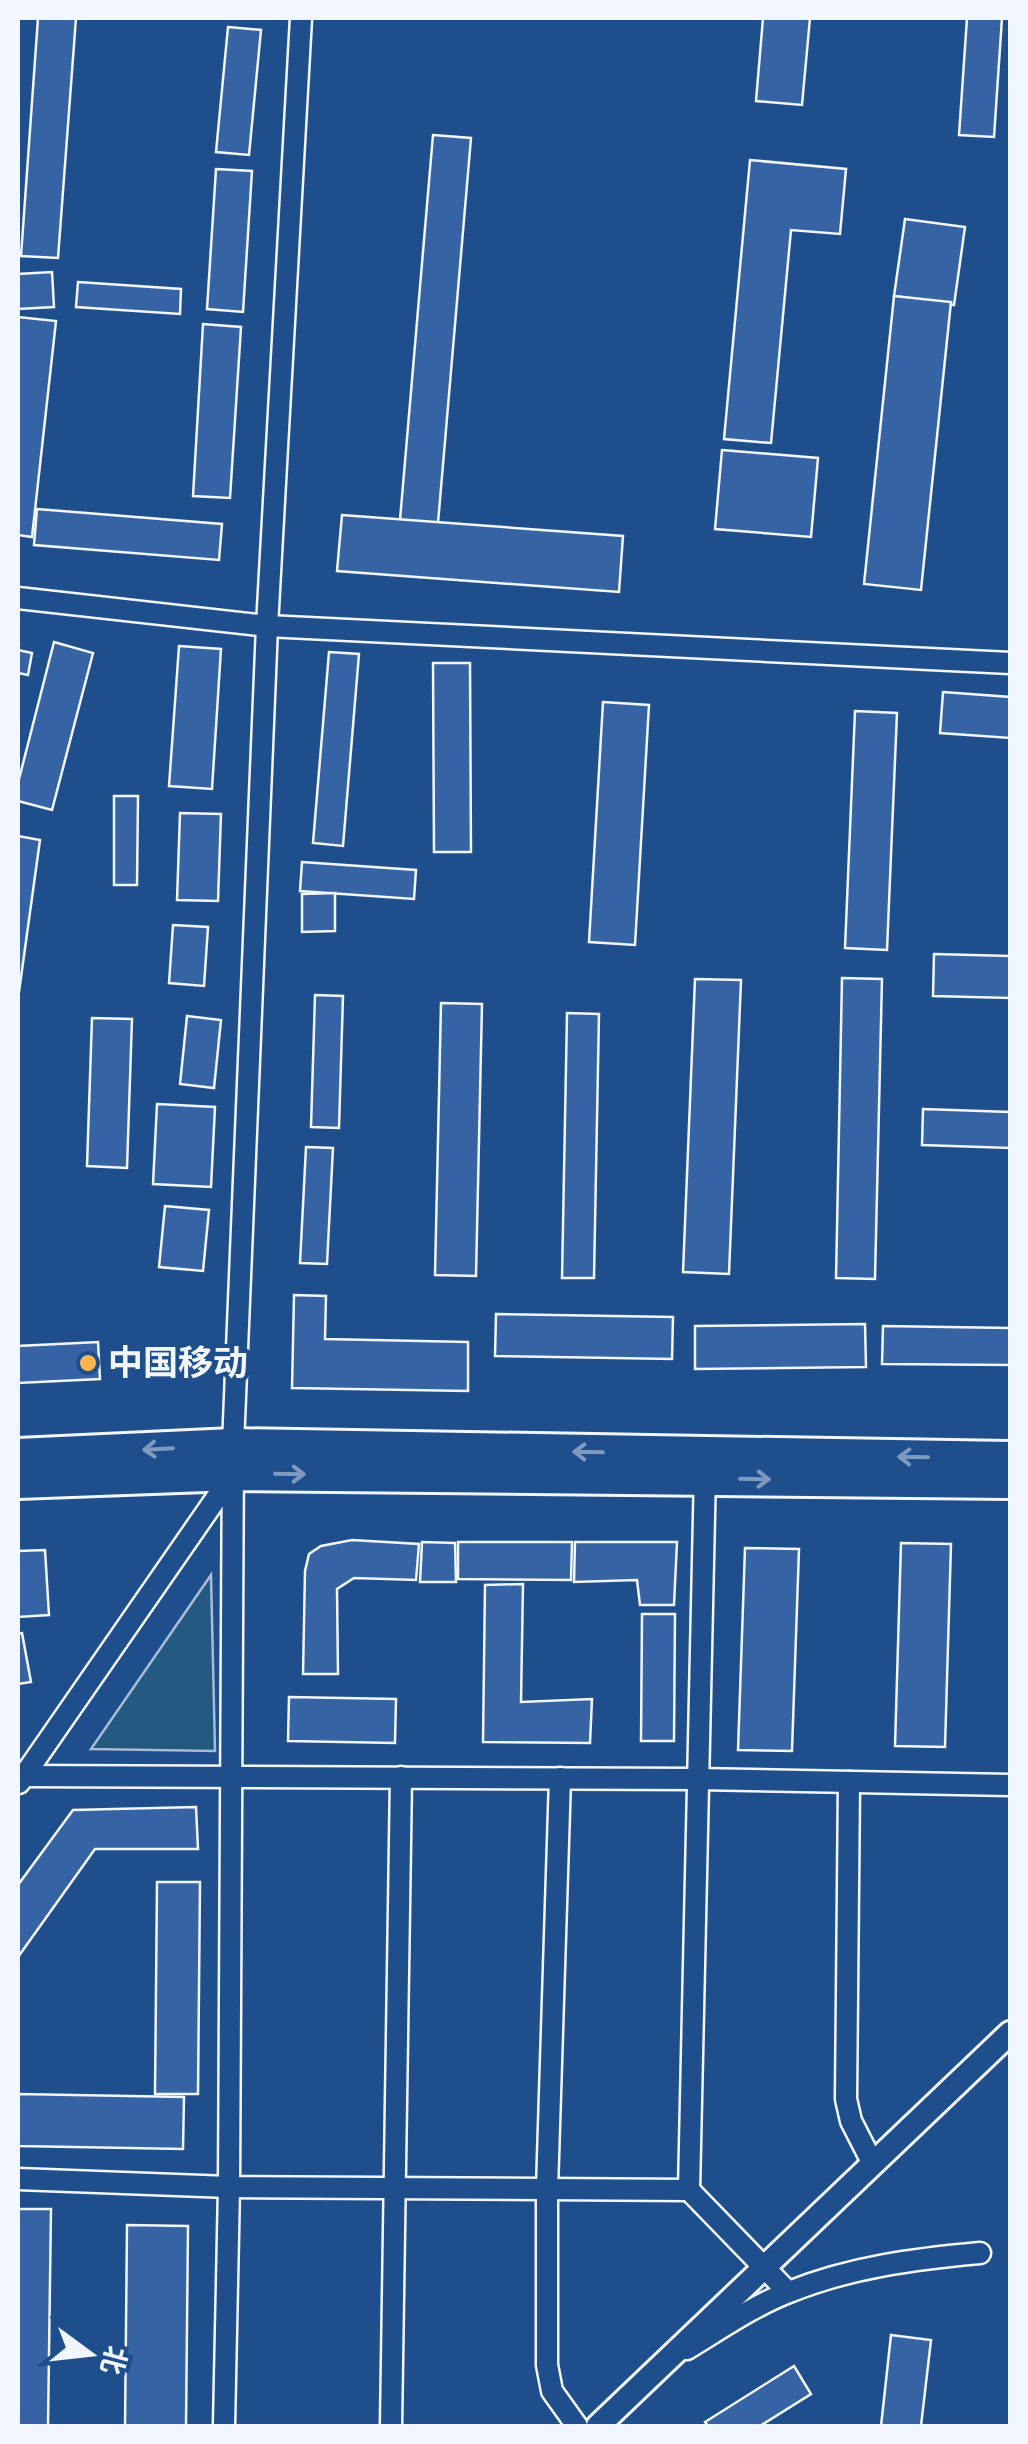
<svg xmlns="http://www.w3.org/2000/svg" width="1028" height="2444" viewBox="0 0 1028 2444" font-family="'Sofia Sans Condensed','Noto Sans SC',sans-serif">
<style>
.green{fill:#245a82;stroke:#a8bbd7;stroke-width:2.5}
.building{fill:#3563a3;stroke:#f2f6ff;stroke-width:2.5}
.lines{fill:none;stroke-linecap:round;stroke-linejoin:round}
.minor-casing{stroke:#f2f6ff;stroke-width:25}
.tertiary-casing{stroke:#f2f6ff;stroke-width:28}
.trunk-casing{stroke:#f2f6ff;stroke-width:38}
.minor{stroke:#1f4e8c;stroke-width:20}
.tertiary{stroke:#1f4e8c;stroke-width:22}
.trunk{stroke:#1f4e8c;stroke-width:32}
.oneway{stroke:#7e9ac0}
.poi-dot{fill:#ffb74d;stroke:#1f4e8c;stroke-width:4}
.labels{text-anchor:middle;stroke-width:8;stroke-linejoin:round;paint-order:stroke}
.poi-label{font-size:35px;font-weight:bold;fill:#f2f6ff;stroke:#1f4e8c;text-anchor:start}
</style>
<rect width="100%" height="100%" fill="#1f4e8c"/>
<polygon class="green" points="211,1575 215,1751 91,1749"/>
<g class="building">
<polygon points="38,18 76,18 58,258 21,256"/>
<polygon points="763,18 810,18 802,105 756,101"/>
<polygon points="967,18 1002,18 994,137 959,135"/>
<polygon points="228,27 261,30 249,155 216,152"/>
<polygon points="433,135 471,138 438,523 400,520"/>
<polygon points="750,160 846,169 840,234 791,230 771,443 724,439"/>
<polygon points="216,169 252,171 243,312 207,309"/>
<polygon points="905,219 965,227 954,305 894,296"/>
<polygon points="52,272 54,307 18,309 18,274"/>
<polygon points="78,282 181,289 180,314 76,307"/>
<polygon points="894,296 951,302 921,590 864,584"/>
<polygon points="18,317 56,321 32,537 18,535"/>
<polygon points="203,324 241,327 230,498 193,496"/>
<polygon points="722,450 818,458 811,537 715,529"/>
<polygon points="37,509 222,524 219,560 34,545"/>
<polygon points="342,515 623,536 619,592 337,571"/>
<polygon points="54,642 93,653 52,810 18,801 18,783"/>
<polygon points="179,646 221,649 212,789 169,786"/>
<polygon points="18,650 32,653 28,675 18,673"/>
<polygon points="329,652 359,654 343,846 313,843"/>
<polygon points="433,663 470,663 471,852 434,852"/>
<polygon points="943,692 1010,697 1010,738 940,733"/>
<polygon points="603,702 649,705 635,945 589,942"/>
<polygon points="855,711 897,713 887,950 845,948"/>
<polygon points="114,796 138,796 137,885 114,885"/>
<polygon points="180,813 221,814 218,901 177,900"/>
<polygon points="18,836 40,840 18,999"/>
<polygon points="302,862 416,870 414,899 300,891"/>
<polygon points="335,893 335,931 302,932 302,894"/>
<polygon points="173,925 208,927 204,986 169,983"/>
<polygon points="934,954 1010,956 1010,998 933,996"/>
<polygon points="842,978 882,979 875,1279 836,1278"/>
<polygon points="695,979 741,980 729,1274 683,1272"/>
<polygon points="315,995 343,996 339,1128 311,1127"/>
<polygon points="441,1003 482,1004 476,1276 435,1275"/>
<polygon points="567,1013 599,1014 594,1278 562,1278"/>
<polygon points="187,1016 221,1020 214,1088 180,1084"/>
<polygon points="92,1018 132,1019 127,1168 87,1166"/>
<polygon points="157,1104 215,1107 211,1187 153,1184"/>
<polygon points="923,1109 1010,1112 1010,1148 922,1145"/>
<polygon points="306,1147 333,1148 327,1264 300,1263"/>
<polygon points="165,1206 209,1210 203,1271 159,1267"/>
<polygon points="294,1295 326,1296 325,1339 468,1342 468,1391 292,1388"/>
<polygon points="496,1314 673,1317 672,1359 495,1356"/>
<polygon points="865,1324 866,1367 695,1369 695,1326"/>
<polygon points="883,1326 1010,1328 1010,1365 882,1364"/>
<polygon points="98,1342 100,1379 18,1383 18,1346"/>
<polygon points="352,1540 419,1544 416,1580 354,1578 337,1589 338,1674 303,1674 305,1571 309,1554 321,1546"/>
<polygon points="422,1542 455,1543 456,1582 420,1582"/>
<polygon points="458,1542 572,1542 571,1580 458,1579"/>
<polygon points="575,1542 677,1542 674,1605 640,1605 637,1580 574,1582"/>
<polygon points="901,1543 951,1544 945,1747 895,1746"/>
<polygon points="745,1548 799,1549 792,1751 738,1750"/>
<polygon points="45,1550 49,1615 18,1617 18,1551"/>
<polygon points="523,1584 521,1702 592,1699 590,1743 483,1742 485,1585"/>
<polygon points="642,1614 675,1614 674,1741 641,1741"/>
<polygon points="22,1633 31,1682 18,1684 18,1634"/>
<polygon points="289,1697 396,1699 395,1743 288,1741"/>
<polygon points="196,1807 198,1849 95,1849 18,1957 18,1885 73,1810"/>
<polygon points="157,1882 200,1882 198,2094 155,2094"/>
<polygon points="18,2094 184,2097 183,2149 18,2146"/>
<polygon points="18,2209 51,2209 48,2426 18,2426"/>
<polygon points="127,2225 188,2226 186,2426 125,2426"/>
<polygon points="891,2335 931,2340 921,2426 881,2426"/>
<polygon points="794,2366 811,2394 760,2426 708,2426 705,2422"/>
</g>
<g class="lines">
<g class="minor-casing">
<g id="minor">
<polyline points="18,598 267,626 1010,663"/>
<polyline points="705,1471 689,2190 788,2292"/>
<polyline points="18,1776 698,1779 1010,1785"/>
<polyline points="560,1778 547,2189 547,2365 552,2391 577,2426"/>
<polyline points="849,1782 846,2099 851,2121 873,2164"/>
<polyline points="19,1783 233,1474"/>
<polyline points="18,2179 229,2187 689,2190"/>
<path d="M687 2349C720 2329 753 2306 789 2292 851 2267 915 2259 980 2253"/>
<polyline points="224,2426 229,2187 233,1445 267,626 301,18"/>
<polyline points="391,2426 401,1777"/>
</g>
</g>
<g class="tertiary-casing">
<polyline id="tertiary" points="598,2426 1010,2033"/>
</g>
<g class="trunk-casing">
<g id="trunk">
<polyline points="18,1455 233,1445 1010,1458"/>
<polyline points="18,1482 233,1474 1010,1482"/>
</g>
</g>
<use href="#minor" class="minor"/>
<use href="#tertiary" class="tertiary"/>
<use href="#trunk" class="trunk"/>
</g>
<defs><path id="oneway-shaft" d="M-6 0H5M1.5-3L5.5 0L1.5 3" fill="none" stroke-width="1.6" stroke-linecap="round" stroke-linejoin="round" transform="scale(2.5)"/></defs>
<g class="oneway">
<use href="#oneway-shaft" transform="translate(158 1449) rotate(177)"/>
<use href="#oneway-shaft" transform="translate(588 1452) rotate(-179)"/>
<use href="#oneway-shaft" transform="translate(913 1457) rotate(-179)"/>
<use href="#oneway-shaft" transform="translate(290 1474) rotate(1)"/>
<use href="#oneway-shaft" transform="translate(755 1479) rotate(1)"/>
</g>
<circle class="poi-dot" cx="88" cy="1363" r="10"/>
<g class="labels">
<g class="poi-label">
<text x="108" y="1375">中国移动</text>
</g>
</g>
<rect width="1028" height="2444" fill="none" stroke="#f2f6ff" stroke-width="40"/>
<g transform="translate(90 2354) rotate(105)" stroke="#1f4e8c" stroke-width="8" paint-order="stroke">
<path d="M0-8L18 38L0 25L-18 38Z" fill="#f2f6ff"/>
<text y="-15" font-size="28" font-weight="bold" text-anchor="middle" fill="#f2f6ff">北</text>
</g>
</svg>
